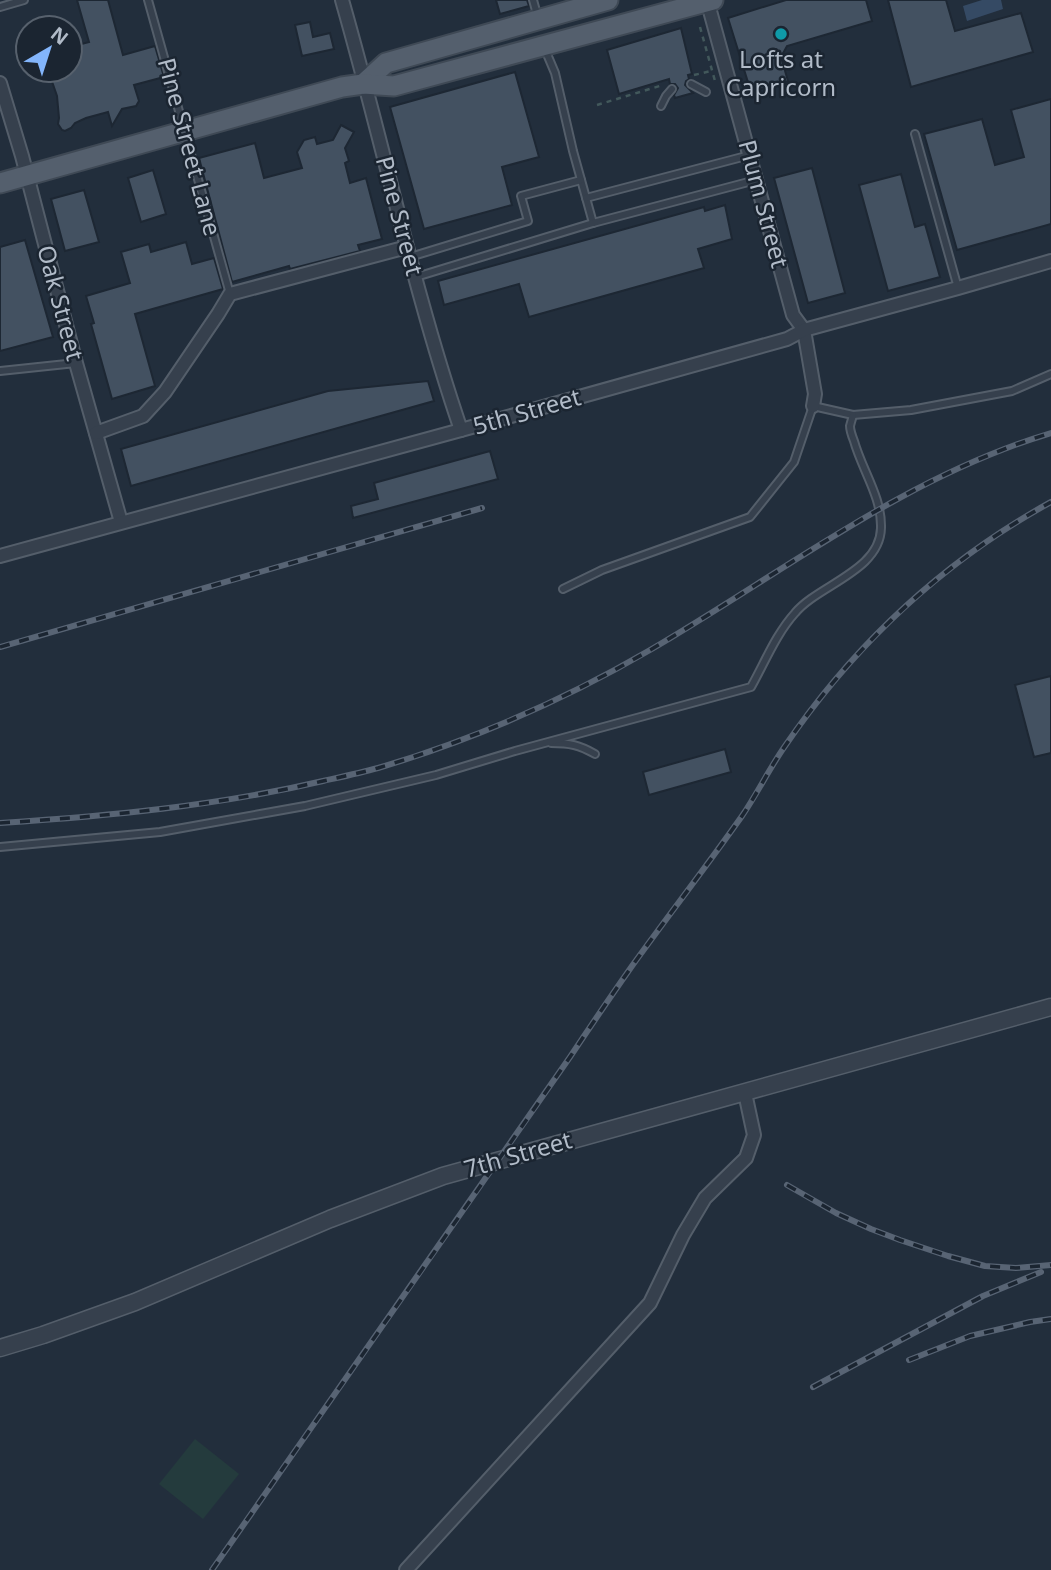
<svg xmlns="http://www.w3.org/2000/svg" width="1051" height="1570" viewBox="0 0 1051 1570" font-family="'Noto Sans',sans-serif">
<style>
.green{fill:#243b3d}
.water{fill:#354a64}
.building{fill:#435161;stroke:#1d2733;stroke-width:2}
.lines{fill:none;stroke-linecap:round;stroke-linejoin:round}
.service-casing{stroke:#545e6a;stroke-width:10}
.minor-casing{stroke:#545e6a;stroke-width:16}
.tertiary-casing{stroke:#545e6a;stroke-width:19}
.primary-casing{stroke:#3f4955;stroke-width:23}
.path{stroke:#42585b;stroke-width:2.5;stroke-dasharray:5 5;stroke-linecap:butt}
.service{stroke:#36404d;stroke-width:6}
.minor{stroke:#36404d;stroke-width:12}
.tertiary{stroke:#36404d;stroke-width:16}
.primary{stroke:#545f6d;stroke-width:19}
.rail-casing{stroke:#586474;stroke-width:6}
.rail{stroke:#1b2531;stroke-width:3.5;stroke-dasharray:10;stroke-linecap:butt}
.culture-dot{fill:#0f9aa8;stroke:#1b2531;stroke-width:2.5}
.labels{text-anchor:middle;stroke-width:5;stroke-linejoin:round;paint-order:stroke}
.poi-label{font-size:24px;fill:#b1bbc8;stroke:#1b2531}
.street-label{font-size:24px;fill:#b1bbc8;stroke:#1b2531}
</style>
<rect width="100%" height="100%" fill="#222e3c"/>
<polygon class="green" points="195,1439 239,1474 203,1519 159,1484"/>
<polygon class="water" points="982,0 1001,0 1003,9 967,21 963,6"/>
<g class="building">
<polygon points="77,0 108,0 123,55 155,46 164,77 134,85 139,101 136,106 122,109 112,126 108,112 86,118 75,123 71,128 65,131 62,130 58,124 59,118 57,96 48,70 70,70 70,47 89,42"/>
<polygon points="496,0 527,0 529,6 500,14"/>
<polygon points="786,0 866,0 872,21 787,46 781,57 788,81 751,92 728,18"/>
<polygon points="888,0 946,0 955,31 1021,13 1033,52 911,87"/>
<polygon points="310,22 313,37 330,33 334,49 302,56 295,25"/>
<polygon points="681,28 692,74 688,75 689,79 686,81 685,85 693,93 675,98 674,95 678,88 675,84 670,84 669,79 619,94 607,50"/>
<polygon points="515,72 539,157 502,167 512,205 424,229 390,107"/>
<polygon points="1051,99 1051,224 957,250 924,134 982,119 995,165 1024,157 1011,110"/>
<polygon points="341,125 354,132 345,148 349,161 345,163 350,183 366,178 382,239 358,245 360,251 290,269 289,266 232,282 199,158 255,143 264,178 302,168 297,152 304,140 315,137 317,144 333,140"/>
<polygon points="812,168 845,293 808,303 774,178"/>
<polygon points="153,170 166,214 141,222 128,178"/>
<polygon points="901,174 915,227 925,224 940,277 888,291 859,185"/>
<polygon points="84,190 99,242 65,251 51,199"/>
<polygon points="725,205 732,239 698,249 704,268 529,317 519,284 444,305 438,281 704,207 705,211"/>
<polygon points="25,240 53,337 0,351 0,247"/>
<polygon points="186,242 192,264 214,258 223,289 135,314 155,386 112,399 91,324 94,323 86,296 130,283 121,252 149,244 151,252"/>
<polygon points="428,381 434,401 131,486 121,449 328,391"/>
<polygon points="490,451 498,479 353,518 351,506 378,499 374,483"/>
<polygon points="1051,676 1051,753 1034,757 1015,685"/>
<polygon points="725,749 731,772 649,795 643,772"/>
</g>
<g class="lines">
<g class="service-casing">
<g id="service">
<polyline points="148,0 230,294"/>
<polyline points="533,0 538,18"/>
<polyline points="0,7 24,0"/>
<polyline points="544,47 555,73 573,151 593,223"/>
<polyline points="691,84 706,92"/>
<polyline points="661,106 666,96 672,89"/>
<polyline points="915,134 958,288"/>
<polyline points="586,198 750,155"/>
<polyline points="410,257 528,221 521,196 581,180"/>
<polyline points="416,277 593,223 756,180"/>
<polyline points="0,371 76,363"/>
<polyline points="563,589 602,570 750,517 794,462 813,406 853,415 911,410 1012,391 1051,374"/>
<path d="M551 743C570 743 579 745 595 754"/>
<path d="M0 847 160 832 305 806 436 775 515 751 751 687C765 662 776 634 795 613 818 585 880 571 881 528 882 497 862 470 854 441 852 436 850 431 850 426 851 422 852 419 853 415"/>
</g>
</g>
<g class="minor-casing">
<g id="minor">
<path d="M342 0C383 143 413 289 461 430"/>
<polyline points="707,0 793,315 804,330 815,394 813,406"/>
<polyline points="0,83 22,156 76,363 121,522"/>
<polyline points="96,433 143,416 165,392 218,314 230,294 407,247"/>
<polyline points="0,556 461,430 787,339 804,330 958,288 1051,261"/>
<polyline points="406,1570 650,1303 683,1235 705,1198 746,1158 754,1135 745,1093"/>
</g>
</g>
<g class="tertiary-casing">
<polyline id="tertiary" points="0,1348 43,1335 135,1302 330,1219 443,1176 1051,1007"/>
</g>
<g class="primary-casing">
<g id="primary">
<polyline points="363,84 386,63 608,0"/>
<polyline points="0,183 342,87 363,84 394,86 713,0"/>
</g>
</g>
<g class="path">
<polyline points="700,27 715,81"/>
<polyline points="694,75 711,71"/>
<polyline points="597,105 663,85"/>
</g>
<use href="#service" class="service"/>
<use href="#minor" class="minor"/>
<use href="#tertiary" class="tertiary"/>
<use href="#primary" class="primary"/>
<g class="rail-casing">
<g id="rail">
<polyline points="0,647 482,508"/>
<path d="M0 823C109 816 216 806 323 781 341 777 360 773 378 768 472 740 566 699 650 650 781 574 904 477 1051 433"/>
<polyline points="787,1185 836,1213 871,1229 900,1240 948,1256 985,1266 1016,1268 1051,1265"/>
<polyline points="909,1360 970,1336 1030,1322 1051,1319"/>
<polyline points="813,1387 983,1296 1041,1272"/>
<path d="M212 1570C331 1399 451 1229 570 1057 590 1027 611 996 632 966 668 916 706 867 742 816 757 794 769 769 785 746 854 645 944 561 1051 502"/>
</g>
</g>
<use href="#rail" class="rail"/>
</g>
<circle class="culture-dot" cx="781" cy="34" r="7"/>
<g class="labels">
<g class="poi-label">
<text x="781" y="68">Lofts at<tspan x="781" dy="28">Capricorn</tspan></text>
</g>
<g class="street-label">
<text transform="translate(189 147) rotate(75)" y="8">Pine Street Lane</text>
<text transform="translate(763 204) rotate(75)" y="8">Plum Street</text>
<text transform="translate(399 216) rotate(75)" y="8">Pine Street</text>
<text transform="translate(60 303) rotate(75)" y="8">Oak Street</text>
<text transform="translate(527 412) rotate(-16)" y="8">5th Street</text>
<text transform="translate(518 1155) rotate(-16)" y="8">7th Street</text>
</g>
</g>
<g transform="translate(49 49) rotate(39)"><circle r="33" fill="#1b2531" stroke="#57616d" stroke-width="2"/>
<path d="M0-5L12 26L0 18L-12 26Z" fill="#83b5fb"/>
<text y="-10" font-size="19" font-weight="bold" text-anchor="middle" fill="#b1bbc8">N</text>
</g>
</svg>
